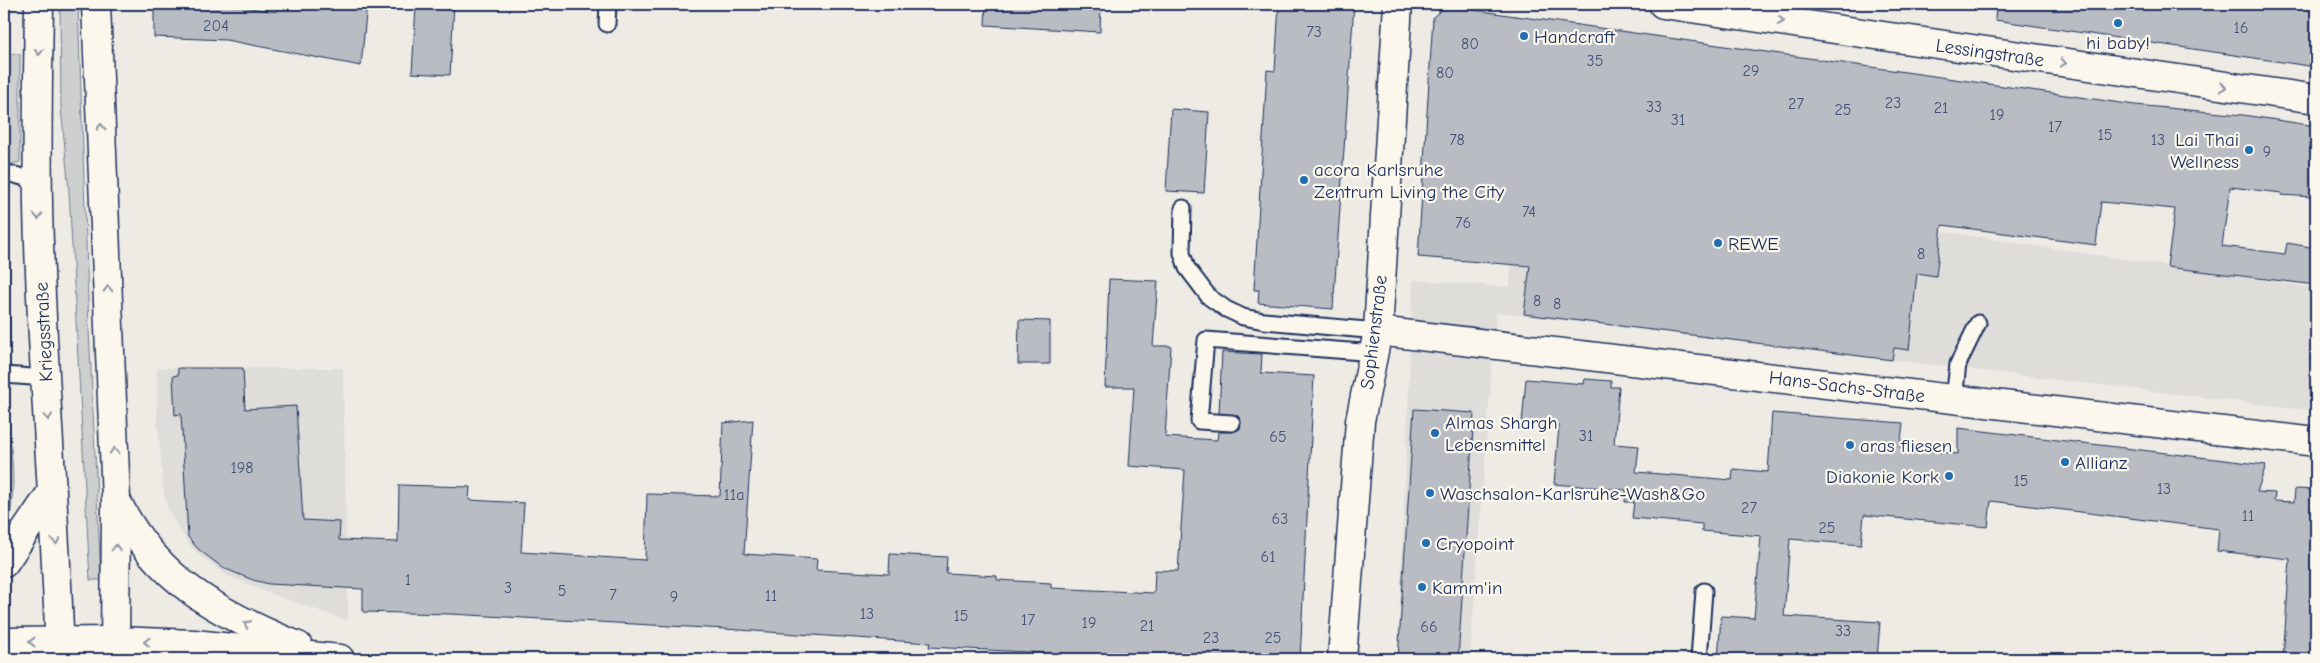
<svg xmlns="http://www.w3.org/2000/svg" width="2320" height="663" viewBox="0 0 2320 663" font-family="'Comic Neue',sans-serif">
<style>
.built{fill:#deddda}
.grass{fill:#cecfcf;stroke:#747f96}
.building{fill:#b9bcc3;stroke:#1b2f5e}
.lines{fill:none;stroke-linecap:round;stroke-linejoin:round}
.lane-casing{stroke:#1b2f5e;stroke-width:19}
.street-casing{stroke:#1b2f5e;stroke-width:31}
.primary-casing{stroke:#1b2f5e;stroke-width:31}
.lane{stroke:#fbf7ec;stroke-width:15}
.street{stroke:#fbf7ec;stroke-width:28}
.primary{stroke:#fbf7ec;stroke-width:28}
.oneway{stroke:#8b93a5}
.poi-dot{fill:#1f6fb2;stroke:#fbf7ec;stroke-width:2}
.labels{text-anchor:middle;stroke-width:4.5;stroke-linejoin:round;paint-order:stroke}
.number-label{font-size:16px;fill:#425277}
.poi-label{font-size:19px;fill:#1b2f5e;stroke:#fbf7ec;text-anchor:start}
.street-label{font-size:19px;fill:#1b2f5e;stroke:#fbf7ec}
</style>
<rect width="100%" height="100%" fill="#eeebe4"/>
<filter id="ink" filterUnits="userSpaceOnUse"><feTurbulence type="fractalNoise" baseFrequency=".02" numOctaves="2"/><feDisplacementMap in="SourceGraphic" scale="10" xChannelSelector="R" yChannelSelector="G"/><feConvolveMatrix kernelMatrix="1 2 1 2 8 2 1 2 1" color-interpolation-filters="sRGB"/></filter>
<g filter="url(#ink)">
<g class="built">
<polygon points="1515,167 2316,288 2316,411 1496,312 1470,659 1398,659 1413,280 1510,287"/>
<polygon points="157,368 343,368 348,621 261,590 226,575 204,559 188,543 169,512 164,494 157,417"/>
</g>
<g class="grass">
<polygon points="60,4 78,4 89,329 101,580 90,580 69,191 61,107"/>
<polygon points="4,53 20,54 20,162 4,166"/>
<polygon points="4,207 7,213 10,339 4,352"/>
<path d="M4 397 7 405C10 447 20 496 4 537Z"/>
</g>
<g class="building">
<polygon points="154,4 224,4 277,12 278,4 367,4 361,66 226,40 154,37"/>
<polygon points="420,4 454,4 450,75 412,73 416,6 420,6"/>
<polygon points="986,4 1101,4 1100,32 985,25"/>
<polygon points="1279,4 1354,4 1333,309 1258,303 1259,290 1254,290 1267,70 1275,71"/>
<polygon points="1996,4 2316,4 2316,67 1995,20"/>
<polygon points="1446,6 2135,105 2243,115 2316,126 2316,187 2314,187 2313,197 2281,195 2282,193 2230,187 2222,246 2285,254 2287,243 2316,248 2316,285 2167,267 2175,209 2101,202 2096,245 1942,225 1936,276 1917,273 1909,350 1894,348 1892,360 1524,314 1530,266 1418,257 1433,17"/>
<polygon points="1171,109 1209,112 1204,193 1166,191"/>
<polygon points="1109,279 1158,281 1153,346 1171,346 1165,437 1217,440 1218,432 1232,432 1240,429 1241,423 1238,416 1219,413 1222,352 1262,354 1261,373 1314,376 1300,659 1163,659 929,647 930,643 725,629 451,614 363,612 363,589 269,584 253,580 223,568 198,549 188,537 181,414 175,415 173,376 178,375 178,368 243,368 245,409 296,406 303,520 340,522 339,540 398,542 399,485 470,487 469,500 524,503 521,552 645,560 647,494 720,496 723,423 753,420 744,554 817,559 816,570 889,574 890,554 947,557 946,573 997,576 997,580 1051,583 1051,588 1154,593 1155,570 1178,571 1185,470 1129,466 1134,387 1105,387"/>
<polygon points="1019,320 1050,321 1050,364 1018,364"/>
<polygon points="1526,379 1584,384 1585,379 1611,381 1611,387 1619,387 1614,444 1639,446 1636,472 1732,480 1733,469 1768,472 1772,413 1903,423 1900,448 1958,454 1958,428 2266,465 2257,492 2275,493 2274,501 2294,502 2295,489 2316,490 2316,659 2283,659 2290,559 2217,551 2219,529 1991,501 1988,527 1864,515 1861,545 1790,539 1784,616 1880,622 1877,659 1718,659 1721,616 1754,618 1761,536 1702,531 1702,524 1632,518 1634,502 1625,502 1626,490 1554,484 1559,426 1522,423"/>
<polygon points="1414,409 1474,413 1458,659 1398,659"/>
</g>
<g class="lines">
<g class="lane-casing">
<g id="lane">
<polyline points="607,24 608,4"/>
<polyline points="4,172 37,181"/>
<polyline points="1183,208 1182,253 1187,268 1209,297 1226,309 1243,317 1264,321 1378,331"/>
<polyline points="4,375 46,378"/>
<polyline points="1954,399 1958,364 1978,323"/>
<polyline points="1232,423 1199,421 1206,340 1375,353"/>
<polyline points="1699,659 1704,591"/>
</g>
</g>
<g class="street-casing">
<g id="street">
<polyline points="1663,4 2316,99"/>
<polyline points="1378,331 2316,442"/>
<polyline points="1342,659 1360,421 1378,331 1398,4"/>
</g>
</g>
<g class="primary-casing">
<g id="primary">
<path d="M39 4C38 83 36 163 39 243 43 382 56 520 60 659"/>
<polyline points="96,4 116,500 115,659"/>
<path d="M117 502C157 581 219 614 298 646"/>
<polyline points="4,563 51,493"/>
<polyline points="4,642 116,641 194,644 340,659"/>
</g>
</g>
<use href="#lane" class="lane"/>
<use href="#street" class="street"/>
<use href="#primary" class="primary"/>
</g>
<defs><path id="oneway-chevron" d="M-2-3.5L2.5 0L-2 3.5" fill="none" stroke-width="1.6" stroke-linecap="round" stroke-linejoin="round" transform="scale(1.25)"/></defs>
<g class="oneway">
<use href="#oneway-chevron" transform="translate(1781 21) rotate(8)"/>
<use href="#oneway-chevron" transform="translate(39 52) rotate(91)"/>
<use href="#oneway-chevron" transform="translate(2063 63) rotate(8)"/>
<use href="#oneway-chevron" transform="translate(2223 87) rotate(7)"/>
<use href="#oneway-chevron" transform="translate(101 127) rotate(-92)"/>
<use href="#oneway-chevron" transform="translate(38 216) rotate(89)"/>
<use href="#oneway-chevron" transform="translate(108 289) rotate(-92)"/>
<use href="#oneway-chevron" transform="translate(48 417) rotate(87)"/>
<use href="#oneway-chevron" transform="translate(114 451) rotate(-92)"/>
<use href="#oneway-chevron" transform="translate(56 541) rotate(85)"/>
<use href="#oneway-chevron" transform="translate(116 548) rotate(-90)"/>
<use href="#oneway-chevron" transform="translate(247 624) rotate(-153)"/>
<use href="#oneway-chevron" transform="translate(32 642) rotate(180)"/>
<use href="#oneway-chevron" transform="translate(147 642) rotate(-178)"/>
</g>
</g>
<g class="poi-dot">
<circle cx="2118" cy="23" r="5"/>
<circle cx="1524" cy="36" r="5"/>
<circle cx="2249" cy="150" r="5"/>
<circle cx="1304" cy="180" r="5"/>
<circle cx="1718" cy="243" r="5"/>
<circle cx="1435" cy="433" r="5"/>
<circle cx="1850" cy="445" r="5"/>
<circle cx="2065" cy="462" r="5"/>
<circle cx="1949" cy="476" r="5"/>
<circle cx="1430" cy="493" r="5"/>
<circle cx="1426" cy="543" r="5"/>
<circle cx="1422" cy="587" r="5"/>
</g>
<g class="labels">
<g class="number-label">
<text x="216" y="31">204</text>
<text x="2241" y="33">16</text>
<text x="1314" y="37">73</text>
<text x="1470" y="49">80</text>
<text x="1595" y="66">35</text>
<text x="1751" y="76">29</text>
<text x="1445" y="78">80</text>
<text x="1893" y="108">23</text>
<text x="1796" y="109">27</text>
<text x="1654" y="112">33</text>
<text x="1941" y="113">21</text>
<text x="1843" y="115">25</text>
<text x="1997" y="120">19</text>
<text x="1678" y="125">31</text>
<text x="2055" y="132">17</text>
<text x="2105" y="140">15</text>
<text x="1457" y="145">78</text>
<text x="2158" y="145">13</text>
<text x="2267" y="157">9</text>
<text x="1529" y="217">74</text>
<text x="1463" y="228">76</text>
<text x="1921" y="259">8</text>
<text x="1537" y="306">8</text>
<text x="1557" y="309">8</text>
<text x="1586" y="441">31</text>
<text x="1278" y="442">65</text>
<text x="242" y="473">198</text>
<text x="2021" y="486">15</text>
<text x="2164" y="494">13</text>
<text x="734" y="500">11a</text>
<text x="1749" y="513">27</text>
<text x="2248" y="521">11</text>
<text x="1280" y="524">63</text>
<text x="1827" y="533">25</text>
<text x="1268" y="562">61</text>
<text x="408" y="585">1</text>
<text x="508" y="593">3</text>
<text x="562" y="596">5</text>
<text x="613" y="600">7</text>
<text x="771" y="601">11</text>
<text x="674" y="602">9</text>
<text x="867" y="619">13</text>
<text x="961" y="621">15</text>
<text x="1028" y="625">17</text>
<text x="1089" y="628">19</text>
<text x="1147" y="631">21</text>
<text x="1429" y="632">66</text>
<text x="1843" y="636">33</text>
<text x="1211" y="643">23</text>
<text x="1273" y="643">25</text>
</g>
<g class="poi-label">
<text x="1534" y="43">Handcraft</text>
<text x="2118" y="49" text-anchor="middle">hi baby!</text>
<text x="2239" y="146" text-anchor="end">Lai Thai<tspan x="2239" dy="22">Wellness</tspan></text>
<text x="1314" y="176">acora Karlsruhe<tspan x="1314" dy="22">Zentrum Living the City</tspan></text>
<text x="1728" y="250">REWE</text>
<text x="1445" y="429">Almas Shargh<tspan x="1445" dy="22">Lebensmittel</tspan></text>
<text x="1860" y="452">aras fliesen</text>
<text x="2075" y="469">Allianz</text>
<text x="1939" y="483" text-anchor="end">Diakonie Kork</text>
<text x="1440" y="500">Waschsalon-Karlsruhe-Wash&amp;Go</text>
<text x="1436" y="550">Cryopoint</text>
<text x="1432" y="594">Kamm'in</text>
</g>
<g class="street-label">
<text transform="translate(1990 52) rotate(8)" y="7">Lessingstraße</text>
<text transform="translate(43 332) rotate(-93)" y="7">Kriegsstraße</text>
<text transform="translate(1373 332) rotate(-83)" y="7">Sophienstraße</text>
<text transform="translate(1847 386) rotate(7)" y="7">Hans-Sachs-Straße</text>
</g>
</g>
<rect width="2320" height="663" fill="none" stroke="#fbf7ec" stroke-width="20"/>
<rect x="10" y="10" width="2300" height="643" fill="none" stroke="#1b2f5e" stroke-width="2" filter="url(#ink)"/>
</svg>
